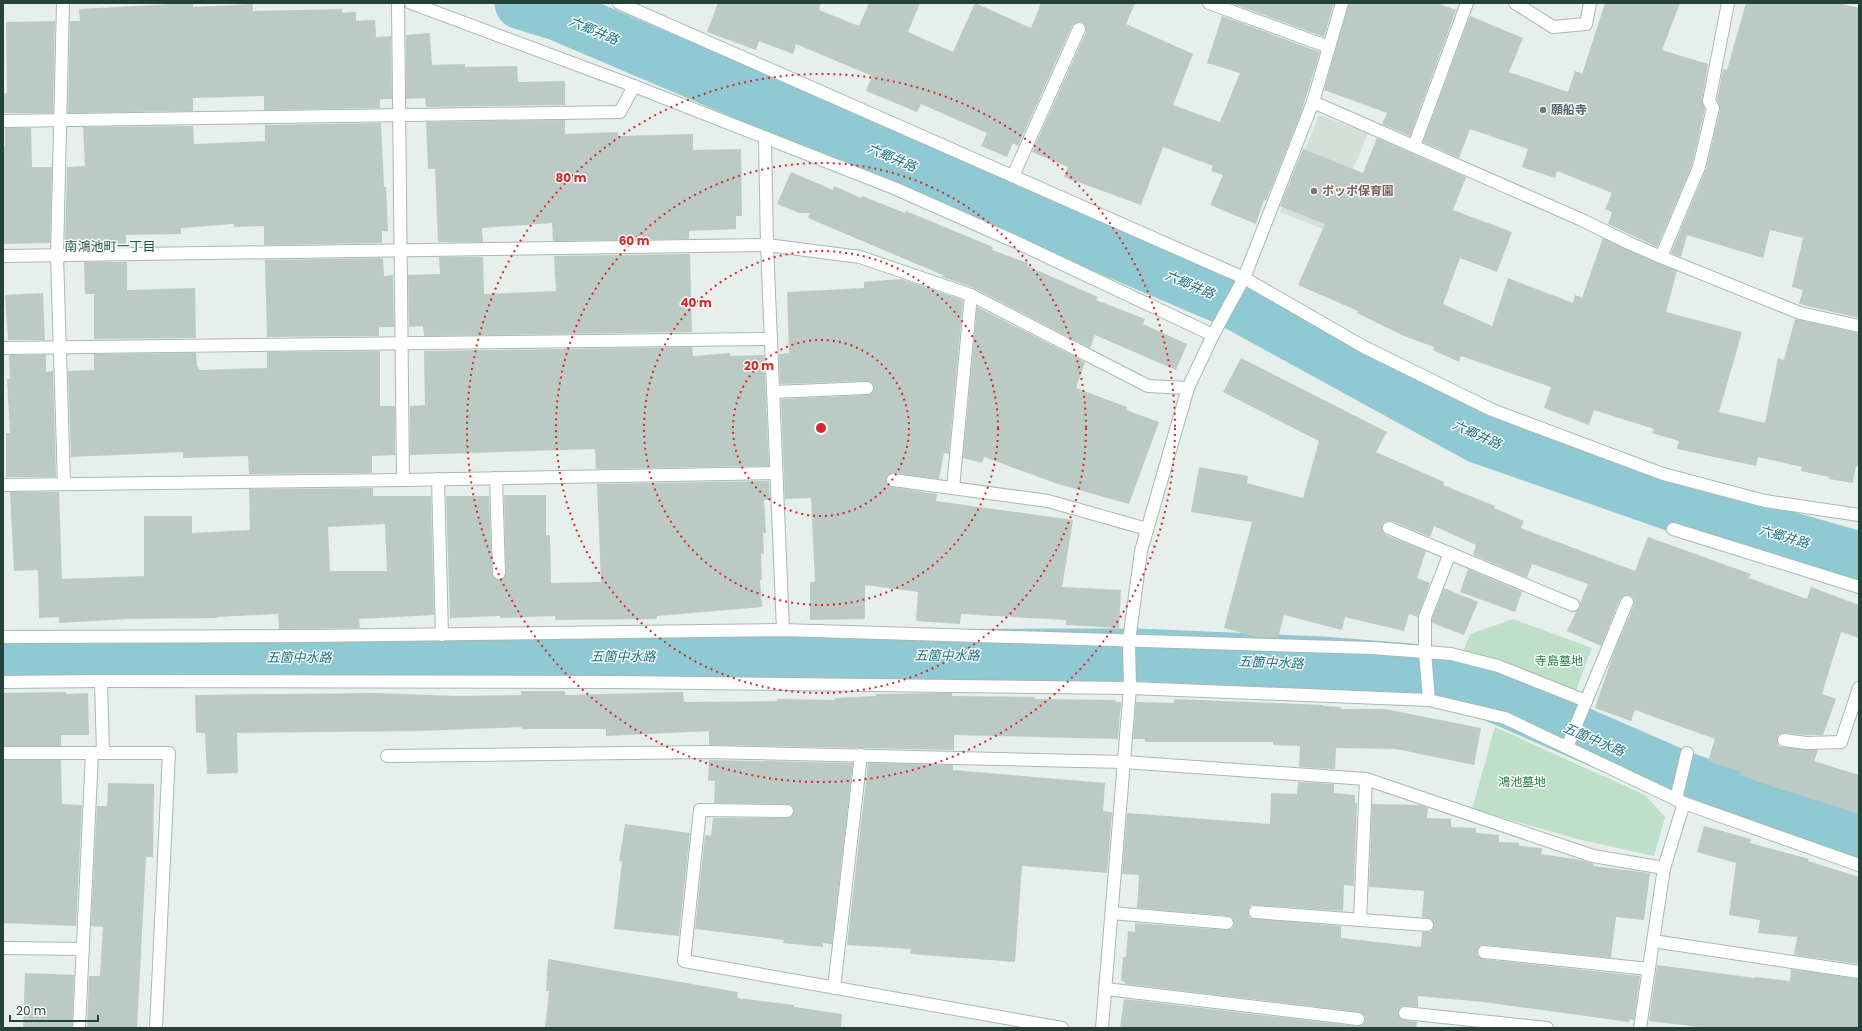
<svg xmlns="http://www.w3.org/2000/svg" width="1862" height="1031" viewBox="0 0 1862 1031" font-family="Poppins,'Noto Sans JP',sans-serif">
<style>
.built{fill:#d4dfda}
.green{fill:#bfe0c8}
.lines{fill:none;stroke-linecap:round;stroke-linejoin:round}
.stream{stroke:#8ec9d4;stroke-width:9}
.river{stroke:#8ec9d4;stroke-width:53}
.building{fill:#bbcac4;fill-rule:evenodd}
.service-casing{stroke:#a8b8b2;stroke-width:14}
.minor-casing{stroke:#a8b8b2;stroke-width:14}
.tertiary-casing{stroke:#a8b8b2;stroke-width:14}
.service{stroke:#fff;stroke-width:12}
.minor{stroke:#fff;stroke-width:12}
.tertiary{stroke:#fff;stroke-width:12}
.ring{fill:none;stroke:#d62828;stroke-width:2;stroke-dasharray:2 4}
.worship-dot{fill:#6b7280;stroke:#f7fbf9;stroke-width:1.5}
.education-dot{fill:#8d6e63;stroke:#f7fbf9;stroke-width:1.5}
.labels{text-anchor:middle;stroke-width:3;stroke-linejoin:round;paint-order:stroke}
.worship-label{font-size:12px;font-weight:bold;fill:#5b616d;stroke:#f7fbf9;text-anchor:start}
.education-label{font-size:12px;font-weight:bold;fill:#785e54;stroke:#f7fbf9;text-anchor:start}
.park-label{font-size:12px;fill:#2d7a4b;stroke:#f7fbf9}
.water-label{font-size:13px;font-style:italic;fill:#1c6f80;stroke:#f7fbf9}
.neighbourhood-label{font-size:13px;fill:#1f5548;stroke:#f7fbf9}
.centre{fill:#d62828;stroke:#f7fbf9;stroke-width:2}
.ring-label{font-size:12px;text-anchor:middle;font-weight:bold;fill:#d62828;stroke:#f7fbf9;stroke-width:3;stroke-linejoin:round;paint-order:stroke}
</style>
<rect width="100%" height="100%" fill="#e6efeb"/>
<polygon class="built" points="1319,115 1368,133 1328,231 1280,212"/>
<g class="green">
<polygon points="1513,619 1592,648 1575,693 1463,651 1470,634"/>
<polygon points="1495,727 1645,795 1665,817 1654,856 1577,839 1472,809"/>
</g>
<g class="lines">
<polyline class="stream" points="560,15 563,3"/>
<g class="river">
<polyline points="521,3 560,15 1229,300 1479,437 1682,508 1859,558"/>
<polyline points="3,658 1075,655 1137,655 1321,663 1411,670 1441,676 1486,692 1681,777 1859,840"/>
</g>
</g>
<g class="building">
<polygon points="193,3 193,7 253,4 253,11 342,9 342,13 356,12 356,21 375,20 376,37 391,36 392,99 380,99 380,108 264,110 264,96 193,98 193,111 68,113 70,21 80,21 79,9"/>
<polygon points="718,3 821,3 819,10 859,26 869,3 920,3 908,32 953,52 975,3 1031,28 1041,3 1135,3 1126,24 1193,54 1173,105 1220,122 1240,73 1207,63 1222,16 1320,52 1300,116 1266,201 1264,200 1256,224 1210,205 1223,175 1211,171 1213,166 1163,147 1141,205 1064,177 1068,167 1032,152 1086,32 1085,25 1082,22 1075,23 1072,26 1018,146 1013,143 1007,157 981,146 987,133 921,104 917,112 866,91 872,76 796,44 793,54 759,41 756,50 707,32"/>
<polygon points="1231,3 1334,3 1324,37"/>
<polygon points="1349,3 1437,3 1456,10 1410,136 1382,124 1387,113 1324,90"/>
<polygon points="1605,3 1680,3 1662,50 1708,64 1702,100 1705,109 1692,165 1657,247 1608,224 1612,212 1605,209 1612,193 1557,171 1555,178 1522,167 1528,149 1470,129 1459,158 1423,142 1470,16 1523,38 1509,72 1568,92 1575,71 1582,74"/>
<polygon points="1746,3 1838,3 1859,8 1859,318 1799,304 1803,290 1792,287 1803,238 1770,230 1763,258 1687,235 1681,257 1671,253 1706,169 1720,110 1717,100 1723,69 1727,70"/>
<polygon points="55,21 53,113 4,113 3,94 7,93 6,22"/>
<polygon points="430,33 432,65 465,64 465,67 517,66 518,82 565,81 565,105 426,107 425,98 406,99 406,35"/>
<polygon points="565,120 565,134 618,132 618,136 693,134 693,150 741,149 742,216 736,216 736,229 689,231 689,239 553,241 552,223 482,228 483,242 438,242 435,169 428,169 426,122"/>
<polygon points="381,123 384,187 386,187 388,231 382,231 382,243 264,245 264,226 234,227 234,224 181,228 181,234 126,235 126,247 84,247 83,242 65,243 67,167 85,166 83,127 193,126 194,144 265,141 265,125"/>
<polygon points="5,128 31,128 32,167 52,167 50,243 3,244 3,147 5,147"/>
<polygon points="1377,138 1466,177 1453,210 1512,232 1497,272 1460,258 1443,304 1492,326 1508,278 1573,303 1575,295 1582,298 1603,238 1677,271 1666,312 1742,332 1719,412 1765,423 1778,358 1784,360 1795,319 1859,333 1859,467 1856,466 1853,483 1829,479 1829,477 1801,471 1802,467 1758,457 1756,466 1677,449 1679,441 1652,433 1654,429 1594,410 1589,425 1544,408 1551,387 1461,356 1459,362 1433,350 1434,347 1404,336 1357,313 1358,311 1298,285 1325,224 1280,206 1303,149 1363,173"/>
<polygon points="791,172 833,190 834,186 861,198 862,196 905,213 906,211 993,247 992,250 1028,263 1027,266 1098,297 1096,300 1145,319 1143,324 1187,344 1176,370 1095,335 1090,348 974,288 940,276 945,276 808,218 810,213 799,213 777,204"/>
<polygon points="690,254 692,332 424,336 423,326 409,327 408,275 440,274 439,257 483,257 484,294 556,291 554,256"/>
<polygon points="383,258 384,276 393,275 394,327 379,327 379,336 267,337 265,260"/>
<polygon points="84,262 127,262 127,290 195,288 196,338 94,339 94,294 85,294"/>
<polygon points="901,279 963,300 949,454 944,453 939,479 894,473 887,476 886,483 892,487 937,494 936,501 1073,520 1062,587 1121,590 1119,628 1066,625 1066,620 961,614 960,624 916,621 918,592 865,585 865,619 810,620 810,582 815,582 811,498 785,499 781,399 867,395 873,392 874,387 871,382 867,381 780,384 779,354 789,353 787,292 864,288 864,282"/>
<polygon points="43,293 45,340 8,340 5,295"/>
<polygon points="977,307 1085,362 1076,388 1127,407 1126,410 1159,422 1129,504 1058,484 984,457 982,463 963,458"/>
<polygon points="692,347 693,356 730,353 730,356 764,355 769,466 596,469 595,450 594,449 410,455 410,406 425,405 424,351"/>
<polygon points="380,351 380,406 395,406 395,455 372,456 372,473 249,474 248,456 183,458 183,452 71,457 68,371 94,370 94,354 196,353 197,367 198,367 199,370 267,368 267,352"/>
<polygon points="9,355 46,355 46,372 53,371 56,477 6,477 6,433 10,433 7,379 10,379"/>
<polygon points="1241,358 1387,432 1376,452 1444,482 1443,485 1495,506 1494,508 1524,521 1521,528 1635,571 1648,537 1751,574 1749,578 1807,599 1811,587 1859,605 1859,638 1841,632 1822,694 1836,699 1823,735 1806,735 1785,733 1778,735 1777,739 1779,746 1783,747 1818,750 1814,761 1859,775 1859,814 1765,784 1740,775 1741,772 1708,761 1715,739 1635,710 1631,721 1595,708 1614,652 1634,605 1633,597 1626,595 1620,599 1601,646 1567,631 1576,612 1580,608 1580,603 1588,584 1532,564 1527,578 1473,555 1476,545 1434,526 1430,537 1392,521 1385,522 1382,525 1383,532 1386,535 1426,551 1417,578 1430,583 1418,617 1409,614 1404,631 1345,617 1342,630 1284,615 1278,638 1257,637 1224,628 1252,522 1191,512 1199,467 1248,476 1247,483 1303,498 1319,441 1223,392"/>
<polygon points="769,481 770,500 764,500 766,533 763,533 764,554 761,554 762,580 760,580 762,607 657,616 657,619 555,620 555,616 500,618 500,616 450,618 446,496 489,496 492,573 493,577 499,580 503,579 506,573 504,495 546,495 546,535 550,535 551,583 601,582 597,484"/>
<path d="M373 488V496H431L434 615 359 619 360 628 279 629 278 614 218 617V618L127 619 59 623V617L39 618 38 570 14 571 10 492H59L62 579 144 576V516H192V533L250 530 249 489ZM385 524 387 571H330L328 527Z"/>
<polygon points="1468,569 1522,592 1515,612 1460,592"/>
<polygon points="1444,588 1478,602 1464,635 1432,623 1432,618"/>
<polygon points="521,691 565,691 565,695 683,692 684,702 777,701 777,699 835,700 835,698 876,696 876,694 936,693 952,693 952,696 1035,697 1035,699 1116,700 1115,702 1121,702 1118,739 954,735 954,750 709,745 709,731 606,736 606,729 521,729 521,727 419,731 237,733 238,773 207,774 205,733 196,733 195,695 376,693 456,696 521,695"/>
<polygon points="66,692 66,694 88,693 89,735 61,735 61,746 3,746 3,693"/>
<polygon points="1174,699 1323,705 1323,706 1341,707 1341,709 1385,709 1481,728 1474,765 1396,749 1336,748 1335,769 1299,767 1300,746 1273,745 1273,742 1145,742 1145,739 1133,739 1136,702 1174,703"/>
<polygon points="3,760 61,760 62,804 82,805 76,926 3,923"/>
<polygon points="709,760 853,763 832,944 823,943 823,947 783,943 784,940 695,929 705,835 711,836 713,818 787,818 791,817 794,811 793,807 787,804 714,803 715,781 708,781"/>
<polygon points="868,763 953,765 953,770 1105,783 1103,811 1112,812 1107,873 1022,866 1015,962 910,954 911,949 847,945"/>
<polygon points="1298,782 1334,784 1334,793 1355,795 1355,803 1357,803 1354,886 1344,885 1343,911 1255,905 1251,905 1248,911 1250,918 1341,926 1341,938 1421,947 1422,932 1431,932 1434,925 1431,919 1422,917 1424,891 1369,887 1372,804 1420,805 1428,808 1427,818 1451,819 1451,827 1476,828 1476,833 1499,835 1499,842 1519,843 1519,846 1542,848 1541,854 1581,860 1594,864 1593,866 1650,873 1644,920 1616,917 1611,958 1485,945 1481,945 1477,951 1477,955 1483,959 1640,976 1634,1020 1630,1019 1629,1022 1483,1002 1418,996 1418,1007 1402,1006 1398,1013 1401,1019 1417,1022 1416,1028 1120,1028 1124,999 1357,1026 1364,1023 1365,1016 1359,1012 1125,984 1126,982 1121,981 1123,957 1126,957 1128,931 1135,932 1135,923 1226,930 1233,928 1234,923 1232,917 1228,916 1137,908 1139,875 1122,874 1127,813 1270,824 1271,793 1297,794"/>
<polygon points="108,783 154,784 153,857 146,857 137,1028 87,1028 89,976 100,976 103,927 91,926 97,806 107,806"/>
<polygon points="625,824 690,833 679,936 614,929 622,862 619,861"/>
<polygon points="1704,826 1751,839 1750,843 1809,859 1808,861 1859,877 1859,964 1794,955 1797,937 1758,933 1760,920 1729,915 1736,863 1697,852"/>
<polygon points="548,959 738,992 737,998 794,1005 794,1007 842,1014 841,1028 545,1028 549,991 546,991"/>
<polygon points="1657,965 1755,978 1755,977 1790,981 1791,969 1859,979 1859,1028 1707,1028 1649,1021"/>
<polygon points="25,973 74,975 72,1028 23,1028"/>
</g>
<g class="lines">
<g class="service-casing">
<g id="service">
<polyline points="1414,146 1467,3"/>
<polyline points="1013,176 1079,29"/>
<polyline points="1661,257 1699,167 1713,108 1709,101 1728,3"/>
<polyline points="773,392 867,388"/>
<polyline points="496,478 499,573"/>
<polyline points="1676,799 1687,753"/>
<polyline points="700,810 787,811"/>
<polyline points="1112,913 1227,923"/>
<polyline points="1653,941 1859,972"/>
<polyline points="834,988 861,755"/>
<polyline points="1106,989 1358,1019"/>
</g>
</g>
<g class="minor-casing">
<g id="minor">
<polyline points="63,3 57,255 64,484"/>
<polyline points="398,3 403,480"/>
<polyline points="619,3 1244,278 1364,347 1492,410 1663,474 1765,501 1859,515"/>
<polyline points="1209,3 1329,47"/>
<polyline points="1515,3 1553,27 1586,24 1590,3"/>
<polyline points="1313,102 1582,220 1631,244 1661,257 1800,313 1859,326"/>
<polyline points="3,121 620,112 634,86"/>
<polyline points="765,138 767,245 783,630"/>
<polyline points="3,256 767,245 860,257 971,295 1148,386 1188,388"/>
<polyline points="3,348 771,339"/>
<polyline points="438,479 442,635"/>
<polyline points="893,480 1048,501 1147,529"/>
<polyline points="3,485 403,480 776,473"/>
<polyline points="953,488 971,295"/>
<polyline points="1389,528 1573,605"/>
<polyline points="1673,529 1859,587"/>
<polyline points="3,637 306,636 783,630 1372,648 1451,654 1498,666 1586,701"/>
<polyline points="101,681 103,753"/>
<polyline points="3,682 101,681 616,682 1130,688 1429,700 1505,718 1684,803 1859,865"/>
<polyline points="1429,700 1425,652 1425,617 1450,553"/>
<polyline points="1784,740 1806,743 1841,742 1859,688"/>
<polyline points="1567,747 1627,602"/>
<polyline points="3,753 169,753 156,1028"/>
<polyline points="387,756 708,752 1124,762 1366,779 1593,856 1664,868 1640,1028"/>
<polyline points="700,810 684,961 1062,1028"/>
<polyline points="1664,868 1684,803"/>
<polyline points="1255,912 1427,925"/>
<polyline points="1360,920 1366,779"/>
<polyline points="3,948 83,949"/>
<polyline points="1484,952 1649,969"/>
<polyline points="1405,1013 1547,1028"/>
<polyline points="79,1028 92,753"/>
<polyline points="1102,1028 1130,688 1129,641 1141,551 1188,388 1213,335 1244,278 1313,102 1342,3"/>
</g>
</g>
<g class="tertiary-casing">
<polyline id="tertiary" points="411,3 634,86 894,188 1016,242 1213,335"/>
</g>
<use href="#service" class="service"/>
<use href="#minor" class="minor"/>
<use href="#tertiary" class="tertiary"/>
</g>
<g class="ring">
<circle cx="821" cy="428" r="88"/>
<circle cx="821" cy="428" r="177"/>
<circle cx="821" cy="428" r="265"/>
<circle cx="821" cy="428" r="354"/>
</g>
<circle class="worship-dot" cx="1543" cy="110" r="4"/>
<circle class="education-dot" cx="1314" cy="191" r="4"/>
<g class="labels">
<g class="worship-label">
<text x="1551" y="114">願船寺</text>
</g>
<g class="education-label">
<text x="1322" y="195">ポッポ保育園</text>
</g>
<g class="park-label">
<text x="1559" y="665">寺島墓地</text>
<text x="1522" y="786">鴻池墓地</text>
</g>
<g class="water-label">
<text transform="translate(594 30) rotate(23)" y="5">六郷井路</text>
<text transform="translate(892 157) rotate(23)" y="5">六郷井路</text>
<text transform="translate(1190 284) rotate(23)" y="5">六郷井路</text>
<text transform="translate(1477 434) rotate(24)" y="5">六郷井路</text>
<text transform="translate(1784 536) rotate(16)" y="5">六郷井路</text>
<text x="947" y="660">五箇中水路</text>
<text x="623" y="661">五箇中水路</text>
<text x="299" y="662">五箇中水路</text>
<text transform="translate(1271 662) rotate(2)" y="5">五箇中水路</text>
<text transform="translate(1594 739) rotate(23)" y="5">五箇中水路</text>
</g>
<g class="neighbourhood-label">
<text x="110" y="251">南鴻池町一丁目</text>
</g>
</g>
<circle cx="821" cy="428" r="6" class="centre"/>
<g class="ring-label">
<text x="571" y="182">80 m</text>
<text x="634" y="245">60 m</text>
<text x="696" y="307">40 m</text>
<text x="759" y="370">20 m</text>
</g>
<rect width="1862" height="1031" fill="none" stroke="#24423a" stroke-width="8"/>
<path d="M10 1015v6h88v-6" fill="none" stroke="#24423a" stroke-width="2"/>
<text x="16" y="1015" font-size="12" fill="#24423a" stroke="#f7fbf9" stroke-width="3" paint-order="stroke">20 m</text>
</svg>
